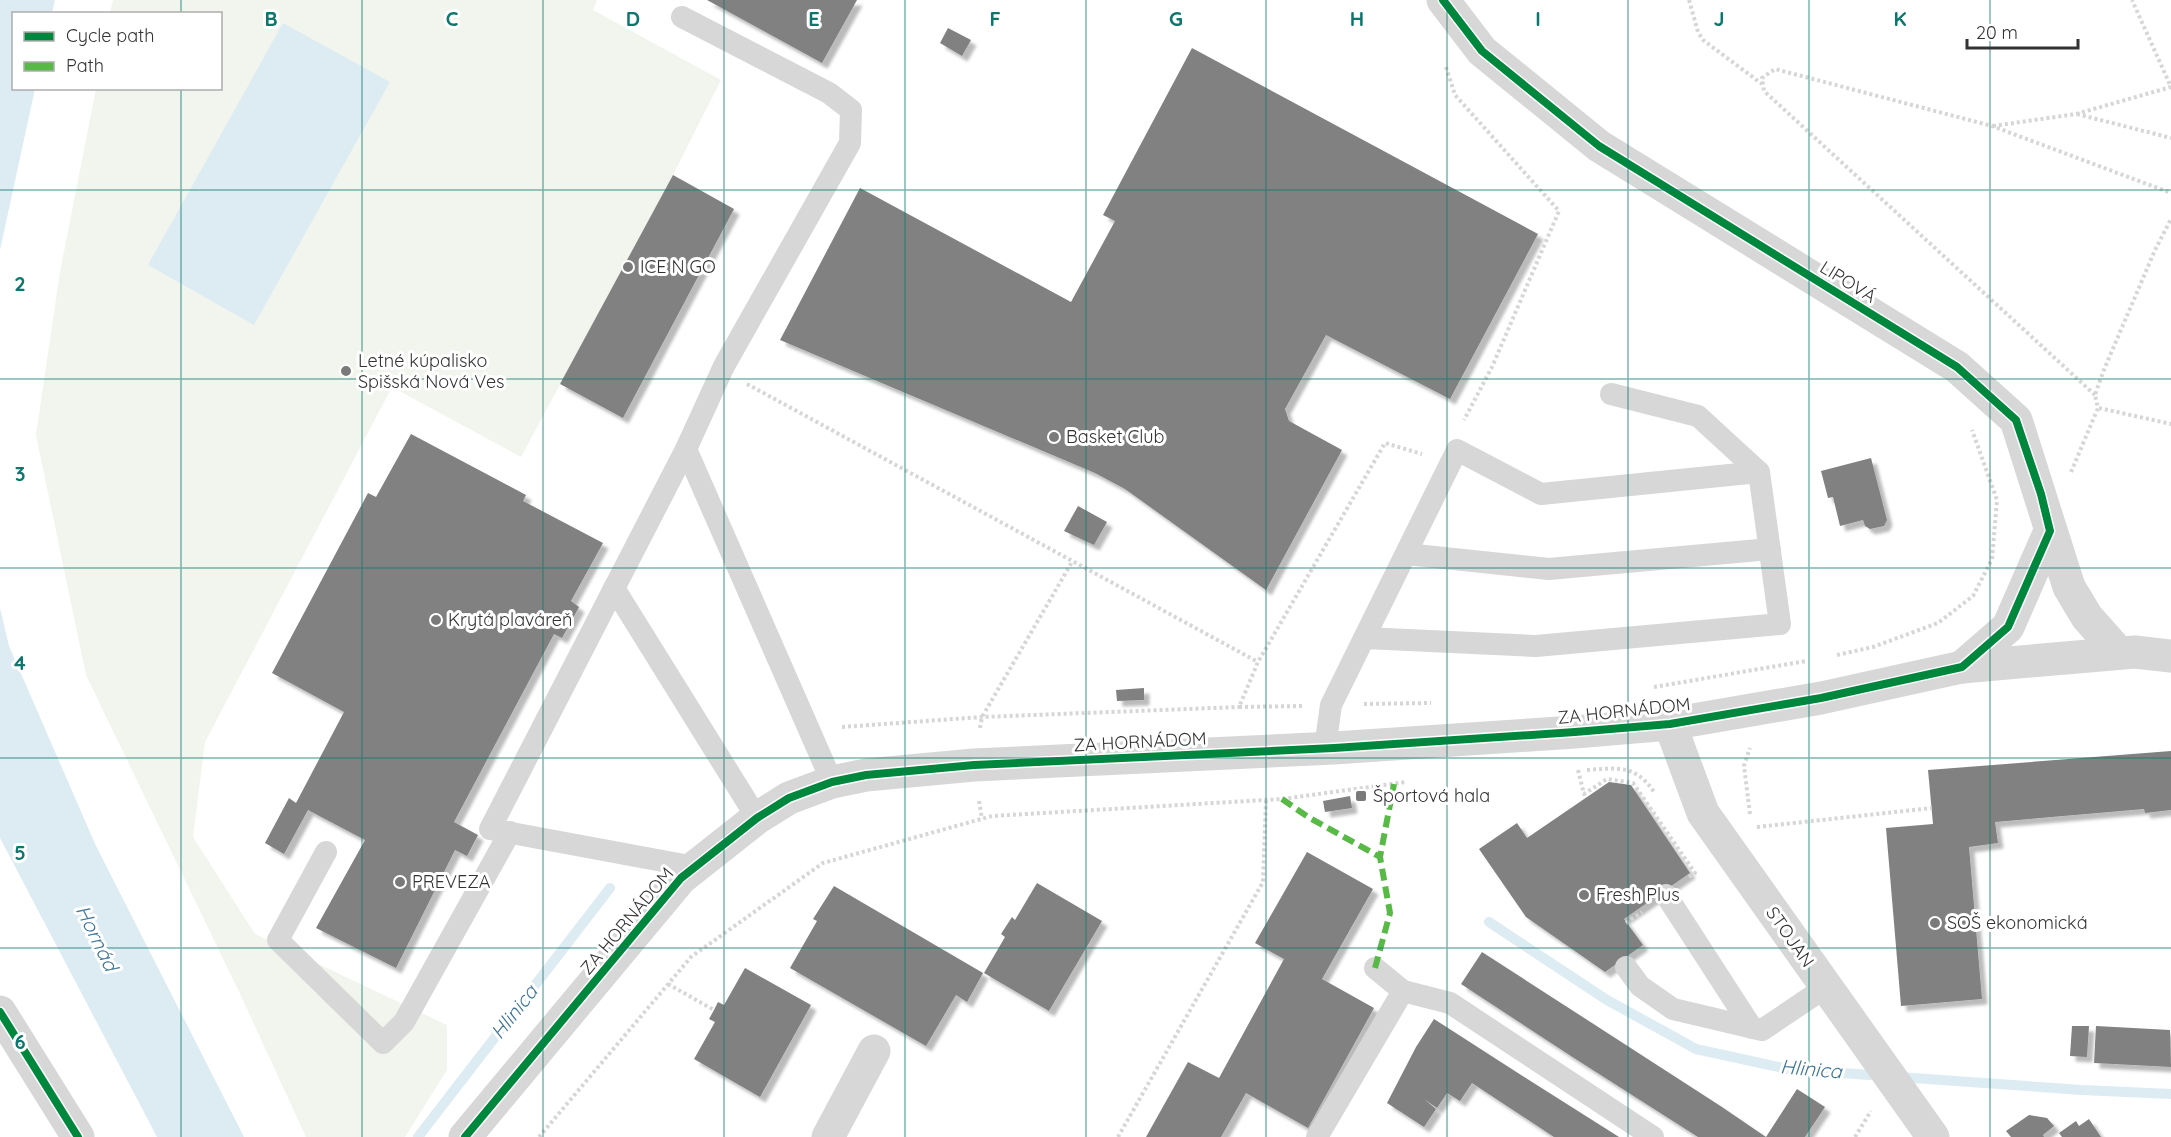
<svg xmlns="http://www.w3.org/2000/svg" width="2171" height="1137" viewBox="0 0 2171 1137" font-family="Quicksand,sans-serif">
<style>
.green{fill:#f1f5ed}
.water{fill:#ddebf3}
.lines{fill:none;stroke-linecap:round;stroke-linejoin:round}
.stream{stroke:#ddebf3;stroke-width:10}
.building{fill:#818181;filter:url(#shadow)}
.path{stroke:#d6d6d6;stroke-width:4;stroke-dasharray:3 3;stroke-linecap:butt}
.service{stroke:#d7d7d7;stroke-width:22}
.minor{stroke:#d7d7d7;stroke-width:33}
.quiet{stroke:#58b947;stroke-width:6;stroke-dasharray:12 6;stroke-linecap:butt}
.cycleway-casing{stroke:#fff;stroke-width:11}
.cycleway{stroke:#00873e;stroke-width:8}
.grid{fill:none;stroke:#0f766e;stroke-width:1.5;stroke-opacity:0.55}
.poi-dot{fill:#7a7a7a;stroke:#fff;stroke-width:2}
.labels{text-anchor:middle;stroke-width:6;stroke-linejoin:round;paint-order:stroke}
.poi-label{font-size:18px;fill:#333;stroke:#fff;text-anchor:start}
.street-label{font-size:18px;fill:#333;stroke:#fff}
.water-label{font-size:20px;font-style:italic;fill:#3f7597;stroke:#fff}
.grid-label{font-size:20px;text-anchor:middle;font-weight:bold;fill:#0f766e;stroke:#fff;stroke-width:6;stroke-linejoin:round;paint-order:stroke}
</style>
<defs>
<filter id="shadow"><feDropShadow dx="5.5" dy="5.5" stdDeviation="1.5" flood-color="#0004"/></filter>
</defs>
<rect width="100%" height="100%" fill="#fff"/>
<polygon class="green" points="113,0 597,0 593,10 721,80 673,175 521,457 392,387 205,742 193,837 255,934 447,1025 447,1070 405,1137 306,1137 243,1000 86,675 36,435 60,272 96,89 220,88 220,14 110,13"/>
<g class="water">
<polygon points="0,0 55,0 52,13 14,14 14,88 35,89 0,250"/>
<polygon points="283,23 390,82 254,325 148,265"/>
<polygon points="0,608 9,646 96,846 244,1137 157,1137 0,838"/>
</g>
<g class="lines">
<g class="stream">
<polyline points="1489,922 1607,1000 1696,1049 1788,1069 1883,1076"/>
<polyline points="1899,1077 2082,1090 2171,1094"/>
<polyline points="418,1137 610,888"/>
</g>
</g>
<g class="building">
<polygon points="707,0 857,0 822,63"/>
<polygon points="948,28 971,40 962,56 940,43"/>
<polygon points="1192,48 1538,234 1450,399 1326,335 1285,409 1289,421 1342,450 1266,590 1125,489 1095,473 780,340 860,188 1071,302 1115,221 1103,215"/>
<polygon points="673,175 734,209 623,418 560,384"/>
<polygon points="411,434 526,495 523,501 603,543 571,601 579,607 562,638 554,634 454,822 478,835 467,856 455,850 396,968 316,928 365,840 308,810 284,854 265,843 289,798 296,803 344,712 272,673 368,493 376,497"/>
<polygon points="1871,458 1887,520 1884,526 1870,529 1865,526 1863,520 1840,526 1833,497 1828,498 1821,471"/>
<polygon points="1078,506 1107,522 1094,545 1064,531"/>
<polygon points="1144,688 1144,700 1117,701 1116,690"/>
<polygon points="2171,751 2171,810 2145,813 2144,809 1995,822 1998,843 1969,847 1982,999 1901,1006 1886,828 1933,824 1928,770"/>
<polygon points="1609,782 1631,785 1690,873 1624,919 1643,945 1605,972 1526,917 1479,849 1517,823 1527,838"/>
<polygon points="1350,796 1352,808 1325,812 1323,801"/>
<polygon points="1307,852 1373,889 1322,979 1374,1008 1308,1128 1246,1093 1221,1137 1146,1137 1188,1062 1219,1078 1284,959 1255,943"/>
<polygon points="1037,883 1102,921 1049,1011 984,973 1005,937 1001,934 1012,917 1015,920"/>
<polygon points="834,886 983,973 967,1002 956,995 926,1046 790,968 817,921 813,919"/>
<polygon points="1482,952 1722,1107 1766,1137 1698,1137 1574,1058 1461,984"/>
<polygon points="745,968 811,1005 760,1097 694,1059 715,1022 709,1019 714,1010 718,1002 724,1005"/>
<polygon points="1434,1019 1521,1075 1619,1137 1554,1137 1472,1083 1460,1101 1447,1093 1437,1108 1424,1099 1436,1109 1424,1127 1387,1103 1416,1047"/>
<polygon points="2072,1026 2089,1026 2087,1057 2070,1056"/>
<polygon points="2096,1026 2170,1030 2171,1067 2094,1063"/>
<polygon points="1797,1089 1825,1107 1805,1137 1766,1137"/>
<polygon points="2029,1115 2047,1118 2054,1126 2043,1135 2044,1137 2011,1137 2006,1131"/>
<polygon points="2089,1119 2101,1137 2062,1137 2059,1133 2076,1121 2079,1126"/>
</g>
<g class="lines">
<g class="path">
<polyline points="1689,0 1698,32 1703,40 1762,84"/>
<polyline points="1446,67 1455,95 1559,211 1492,367 1464,420"/>
<polyline points="2077,114 2171,138"/>
<polyline points="1993,126 2076,114 2171,87 2132,0"/>
<polyline points="747,384 1258,662"/>
<polyline points="2095,395 1764,91 1762,78 1775,69 1992,126 2171,193"/>
<polyline points="2099,408 2171,424"/>
<polyline points="2071,472 2098,408 2095,395 2103,372 2155,250 2171,219"/>
<polyline points="1837,655 1873,647 1938,623 1973,596 1992,559 1997,500 1972,430"/>
<polyline points="1654,687 1806,661"/>
<polyline points="1364,704 1431,703"/>
<polyline points="1302,706 1239,707 1258,662 1385,443 1422,454"/>
<polyline points="842,727 982,717 1239,707"/>
<polyline points="980,728 982,717 1072,562"/>
<polyline points="1578,770 1584,794 1607,779 1633,783 1695,873 1689,877"/>
<path d="M1587 770C1618 768 1635 764 1654 792"/>
<polyline points="979,801 982,819"/>
<polyline points="1750,814 1744,766 1750,748"/>
<polyline points="1757,827 1932,808"/>
<polyline points="1626,923 1642,912"/>
<polyline points="668,984 714,1010"/>
<polyline points="539,1137 691,957 823,863 992,816 1282,799 1406,782"/>
<polyline points="1118,1137 1263,882 1266,800"/>
<polyline points="1855,1137 1871,1111"/>
</g>
<g class="service">
<polyline points="682,17 829,93 851,110 850,143 724,366 686,449 832,782"/>
<polyline points="1611,394 1698,416 1759,472"/>
<polyline points="686,449 490,829 695,867"/>
<polyline points="1406,554 1549,569 1770,549"/>
<polyline points="614,588 757,818"/>
<polyline points="1325,748 1331,705 1457,450 1541,494 1759,472 1780,624 1536,646 1365,638"/>
<polyline points="326,852 278,940 383,1043 404,1022 510,832"/>
<polyline points="1666,895 1752,1028"/>
<polyline points="1626,967 1640,986 1673,1009 1762,1030 1826,987"/>
<polyline points="1403,991 1450,1003 1653,1137"/>
<polyline points="1317,1137 1403,991 1375,968"/>
</g>
<g class="minor">
<polyline points="1443,0 1482,51 1599,146 1957,367 2016,420 2069,587 2087,617 2119,653"/>
<polyline points="1962,667 2008,627 2050,531"/>
<polyline points="1670,724 1703,813 1933,1137"/>
<polyline points="0,1012 78,1137"/>
<polyline points="465,1137 681,878 757,818 789,798 832,782 866,775 974,765 1334,748 1575,732 1670,724 1821,698 1962,667 2135,652 2171,656"/>
<polyline points="828,1137 874,1051"/>
</g>
<g class="quiet">
<polyline points="1282,799 1308,817 1380,857"/>
<polyline points="1375,968 1390,913 1380,857 1394,784"/>
</g>
<g class="cycleway-casing">
<g id="cycleway">
<polyline points="0,1012 78,1137"/>
<polyline points="465,1137 681,878 757,818 789,798 832,782 866,775 974,765 1334,748 1575,732 1670,724 1821,698 1962,667 2008,627 2050,531 2041,494 2016,420 1957,367 1599,146 1482,51 1443,0"/>
</g>
</g>
<use href="#cycleway" class="cycleway"/>
</g>
<path class="grid" d="M181 0V14M362 0V1137M543 0V1137M724 0V1137M905 0V1137M1086 0V1137M1266 0V1137M1447 0V1137M1628 0V1137M1809 0V1137M1990 0V1137M181 88V1137M0 190H2171M0 379H2171M0 568H2171M0 758H2171M0 948H2171"/>
<g class="poi-dot">
<circle cx="628" cy="267" r="6"/>
<circle cx="346" cy="371" r="6"/>
<circle cx="1054" cy="437" r="6"/>
<circle cx="436" cy="620" r="6"/>
<rect x="1355" y="790" width="12" height="12" rx="3"/>
<circle cx="400" cy="882" r="6"/>
<circle cx="1584" cy="895" r="6"/>
<circle cx="1935" cy="923" r="6"/>
</g>
<g class="labels">
<g class="poi-label">
<text x="640" y="273">ICE N GO</text>
<text x="358" y="367">Letné kúpalisko<tspan x="358" dy="21">Spišská Nová Ves</tspan></text>
<text x="1066" y="443">Basket Club</text>
<text x="448" y="626">Krytá plaváreň</text>
<text x="1373" y="802">Športová hala</text>
<text x="412" y="888">PREVEZA</text>
<text x="1596" y="901">Fresh Plus</text>
<text x="1947" y="929">SOŠ ekonomická</text>
</g>
<g class="street-label">
<text transform="translate(1848 282) rotate(32)" y="6">LIPOVÁ</text>
<text transform="translate(1624 711) rotate(-6)" y="6">ZA HORNÁDOM</text>
<text transform="translate(1140 742) rotate(-3)" y="6">ZA HORNÁDOM</text>
<text transform="translate(627 921) rotate(-50)" y="6">ZA HORNÁDOM</text>
<text transform="translate(1790 937) rotate(55)" y="6">STOJAN</text>
</g>
<g class="water-label">
<text transform="translate(97 938) rotate(64)" y="7">Hornád</text>
<text transform="translate(514 1012) rotate(-52)" y="7">Hlinica</text>
<text transform="translate(1811 1069) rotate(5)" y="7">Hlinica</text>
</g>
</g>
<g class="grid-label">
<text x="271" y="26">B</text>
<text x="452" y="26">C</text>
<text x="633" y="26">D</text>
<text x="814" y="26">E</text>
<text x="995" y="26">F</text>
<text x="1176" y="26">G</text>
<text x="1357" y="26">H</text>
<text x="1538" y="26">I</text>
<text x="1719" y="26">J</text>
<text x="1900" y="26">K</text>
<text x="20" y="291">2</text>
<text x="20" y="481">3</text>
<text x="20" y="670">4</text>
<text x="20" y="860">5</text>
<text x="20" y="1049">6</text>
</g>
<rect x="12" y="12" width="210" height="78" fill="#ffffff" stroke="#adadad" stroke-width="1.5"/>
<rect x="24" y="32" width="30" height="9" fill="#00873e" stroke="#adadad" stroke-width="1.5"/>
<text x="66" y="42" font-size="18" fill="#333333">Cycle path</text>
<rect x="24" y="62" width="30" height="9" fill="#58b947" stroke="#adadad" stroke-width="1.5"/>
<text x="66" y="72" font-size="18" fill="#333333">Path</text>
<path d="M1967 39v9h111v-9" fill="none" stroke="#333333" stroke-width="3"/>
<text x="1976" y="39" font-size="18" fill="#333333" stroke="#ffffff" stroke-width="4.5" paint-order="stroke">20 m</text>
</svg>
